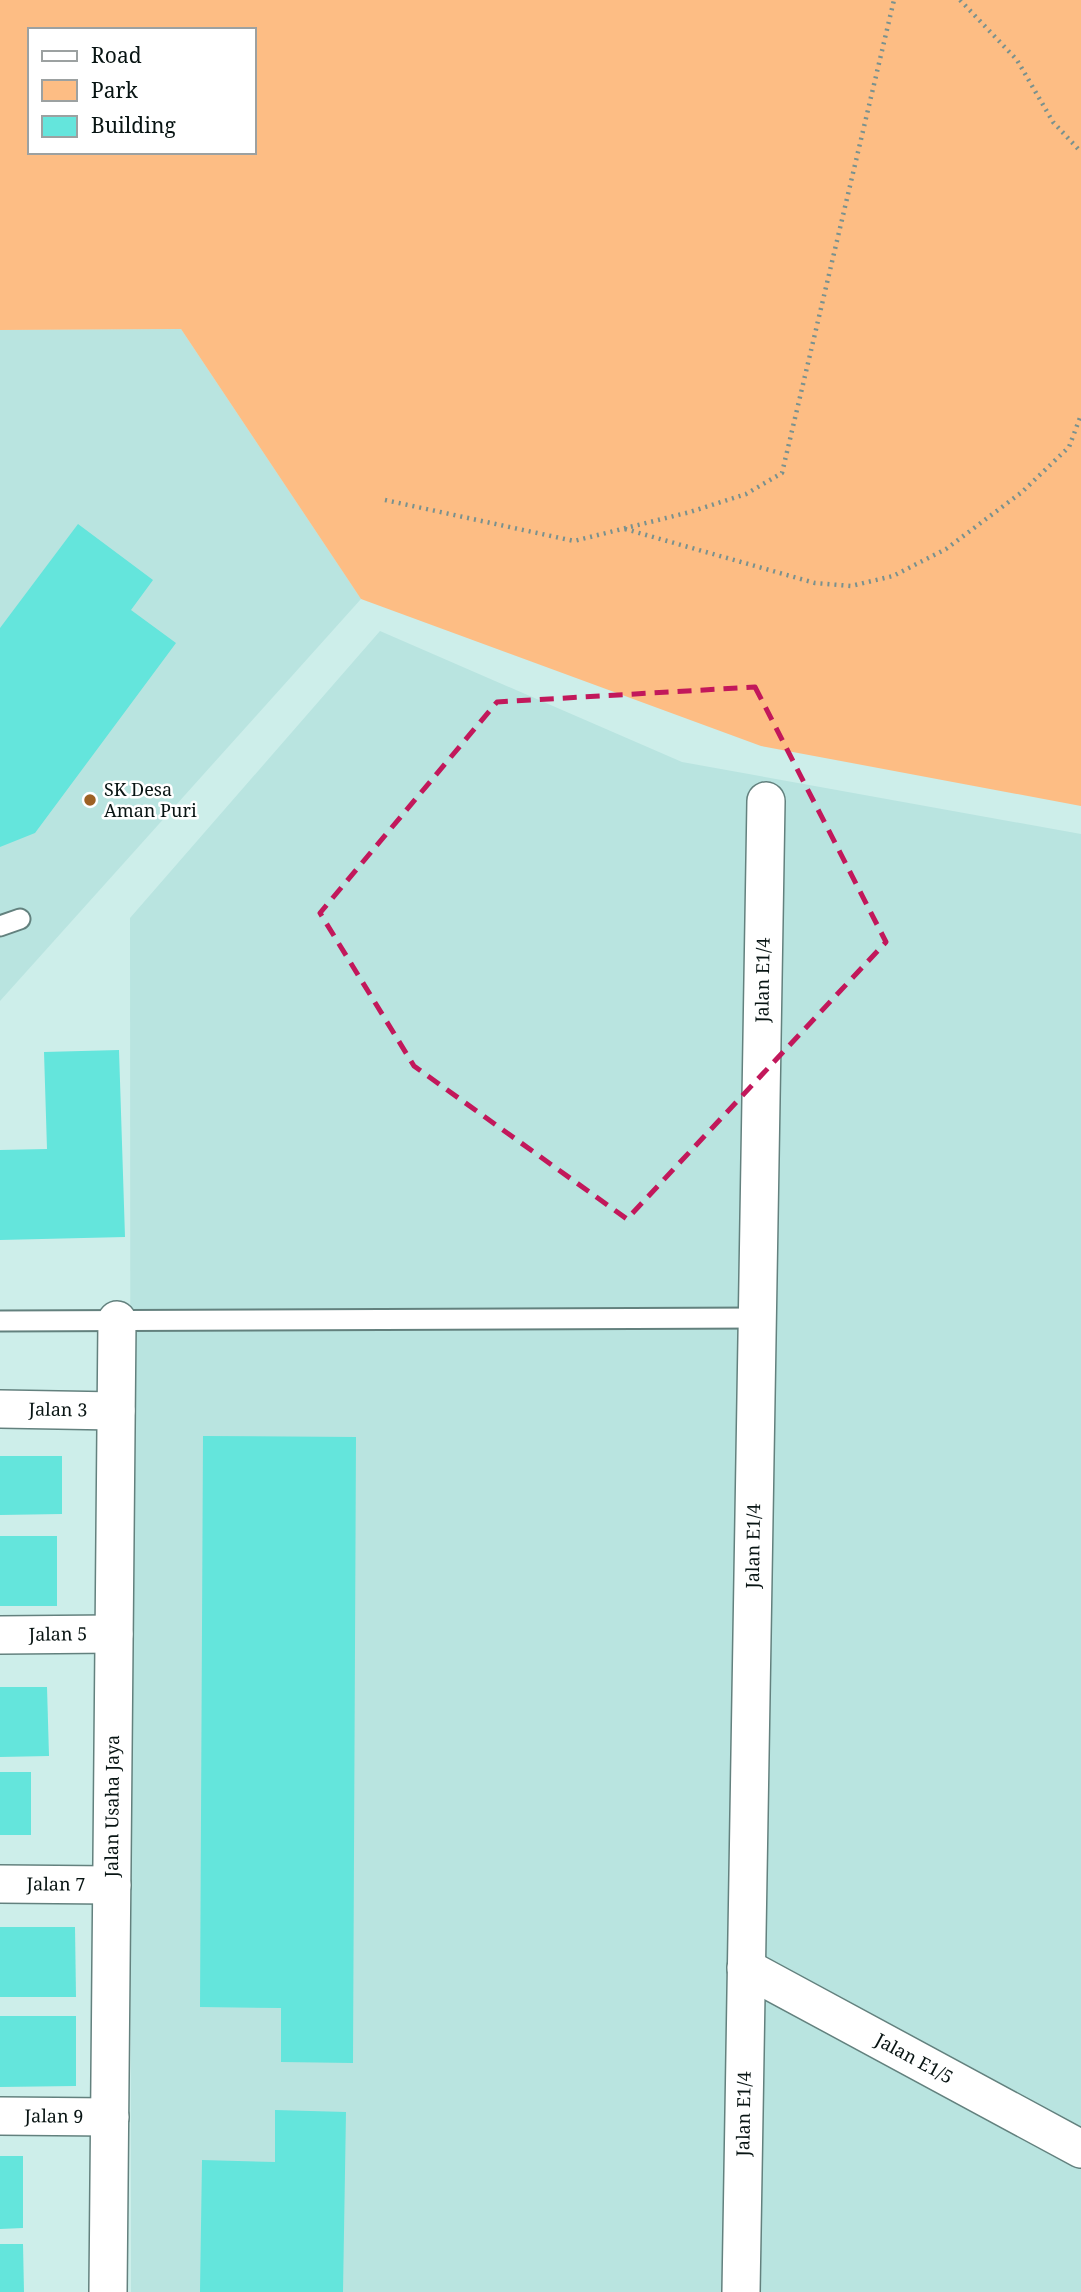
<svg xmlns="http://www.w3.org/2000/svg" width="1081" height="2292" viewBox="0 0 1081 2292" font-family="'Noto Serif',serif">
<style>
.built{fill:#b9e4e0}
.green{fill:#fdbd84;fill-rule:evenodd}
.building{fill:#64e5dc}
.lines{fill:none;stroke-linecap:round;stroke-linejoin:round}
.service-casing{stroke:#63817e;stroke-width:23}
.minor-casing{stroke:#63817e;stroke-width:40}
.path{stroke:#79918e;stroke-width:4.5;stroke-dasharray:2 5;stroke-linecap:butt}
.service{stroke:#fff;stroke-width:19}
.minor{stroke:#fff;stroke-width:37}
.marked{fill:none;stroke:#c2185b;stroke-width:5;stroke-dasharray:14 9;stroke-linejoin:round}
.poi-dot{fill:#9d6123;stroke:#fff;stroke-width:2.5}
.labels{text-anchor:middle;stroke-width:5;stroke-linejoin:round;paint-order:stroke}
.poi-label{font-size:18px;fill:#081413;stroke:#fff;text-anchor:start}
.street-label{font-size:18px;fill:#081413;stroke:#fff}
</style>
<rect width="100%" height="100%" fill="#cdeeea"/>
<g class="built">
<polygon points="181,329 361,599 0,1001 0,330"/>
<polygon points="380,631 682,762 1081,834 1081,2292 131,2292 130,918"/>
</g>
<path class="green" d="M0 0H1081V806L761 746 361 599 181 329 0 330ZM30 30H254V152H30Z"/>
<g class="building">
<polygon points="78,524 153,580 131,610 176,643 35,833 0,847 0,628"/>
<polygon points="119,1050 125,1237 0,1240 0,1150 47,1149 44,1052"/>
<polygon points="203,1436 356,1437 353,2063 281,2062 281,2008 200,2007"/>
<polygon points="0,1456 62,1456 62,1514 0,1515"/>
<rect x="0" y="1536" width="57" height="70"/>
<polygon points="0,1687 47,1687 49,1756 0,1757"/>
<rect x="0" y="1772" width="31" height="63"/>
<polygon points="0,1927 75,1927 76,1997 0,1997"/>
<polygon points="0,2016 76,2016 76,2086 0,2087"/>
<polygon points="275,2110 346,2112 343,2292 200,2292 202,2160 275,2162"/>
<polygon points="0,2156 23,2156 23,2228 0,2229"/>
<polygon points="0,2244 23,2244 24,2292 0,2292"/>
</g>
<g class="lines">
<g class="service-casing">
<g id="service">
<polyline points="0,926 20,919"/>
<polyline points="0,1321 757,1318"/>
</g>
</g>
<g class="minor-casing">
<g id="minor">
<path id="s1" d="M0 1409 116 1411"/>
<path id="s2" d="M0 1635 114 1634"/>
<path id="s3" d="M0 1884 112 1885"/>
<path id="s4" d="M746 1968 1081 2149"/>
<path id="s5" d="M0 2116 110 2117"/>
<path id="s6" d="M108 2292 117 1320"/>
<path id="s7" d="M741 2292 766 801"/>
</g>
</g>
<g class="path">
<polyline points="960,0 1017,60 1053,122 1081,152"/>
<polyline points="385,500 574,541 690,512 746,494 782,473 894,0"/>
<polyline points="625,529 815,583 851,586 893,576 946,549 1022,492 1069,447 1081,415"/>
</g>
<use href="#service" class="service"/>
<use href="#minor" class="minor"/>
</g>
<path class="marked" d="M755 687 886 942 627 1219 414 1066 320 913 497 702Z"/>
<circle class="poi-dot" cx="90" cy="800" r="7"/>
<g class="labels">
<g class="poi-label">
<text x="104" y="796">SK Desa<tspan x="104" dy="21">Aman Puri</tspan></text>
</g>
<g class="street-label">
<text dy="6" stroke="none"><textPath href="#s7" startOffset="1312">Jalan E1/4</textPath></text>
<text dy="6" stroke="none"><textPath href="#s1" startOffset="58">Jalan 3</textPath></text>
<text dy="6" stroke="none"><textPath href="#s7" startOffset="746">Jalan E1/4</textPath></text>
<text dy="6" stroke="none"><textPath href="#s2" startOffset="58">Jalan 5</textPath></text>
<text dy="6" stroke="none"><textPath href="#s6" startOffset="486">Jalan Usaha Jaya</textPath></text>
<text dy="6" stroke="none"><textPath href="#s3" startOffset="56">Jalan 7</textPath></text>
<text dy="6" stroke="none"><textPath href="#s4" startOffset="191">Jalan E1/5</textPath></text>
<text dy="6" stroke="none"><textPath href="#s7" startOffset="178">Jalan E1/4</textPath></text>
<text dy="6" stroke="none"><textPath href="#s5" startOffset="54">Jalan 9</textPath></text>
</g>
</g>
<rect x="28" y="28" width="228" height="126" fill="#ffffff" stroke="#9ca1a1" stroke-width="2"/>
<rect x="42" y="51" width="35" height="10" fill="#ffffff" stroke="#9ca1a1" stroke-width="2"/>
<text x="91" y="63" font-size="21" fill="#081413">Road</text>
<rect x="42" y="80" width="35" height="21" fill="#fdbd84" stroke="#9ca1a1" stroke-width="2"/>
<text x="91" y="98" font-size="21" fill="#081413">Park</text>
<rect x="42" y="116" width="35" height="21" fill="#64e5dc" stroke="#9ca1a1" stroke-width="2"/>
<text x="91" y="133" font-size="21" fill="#081413">Building</text>
</svg>
